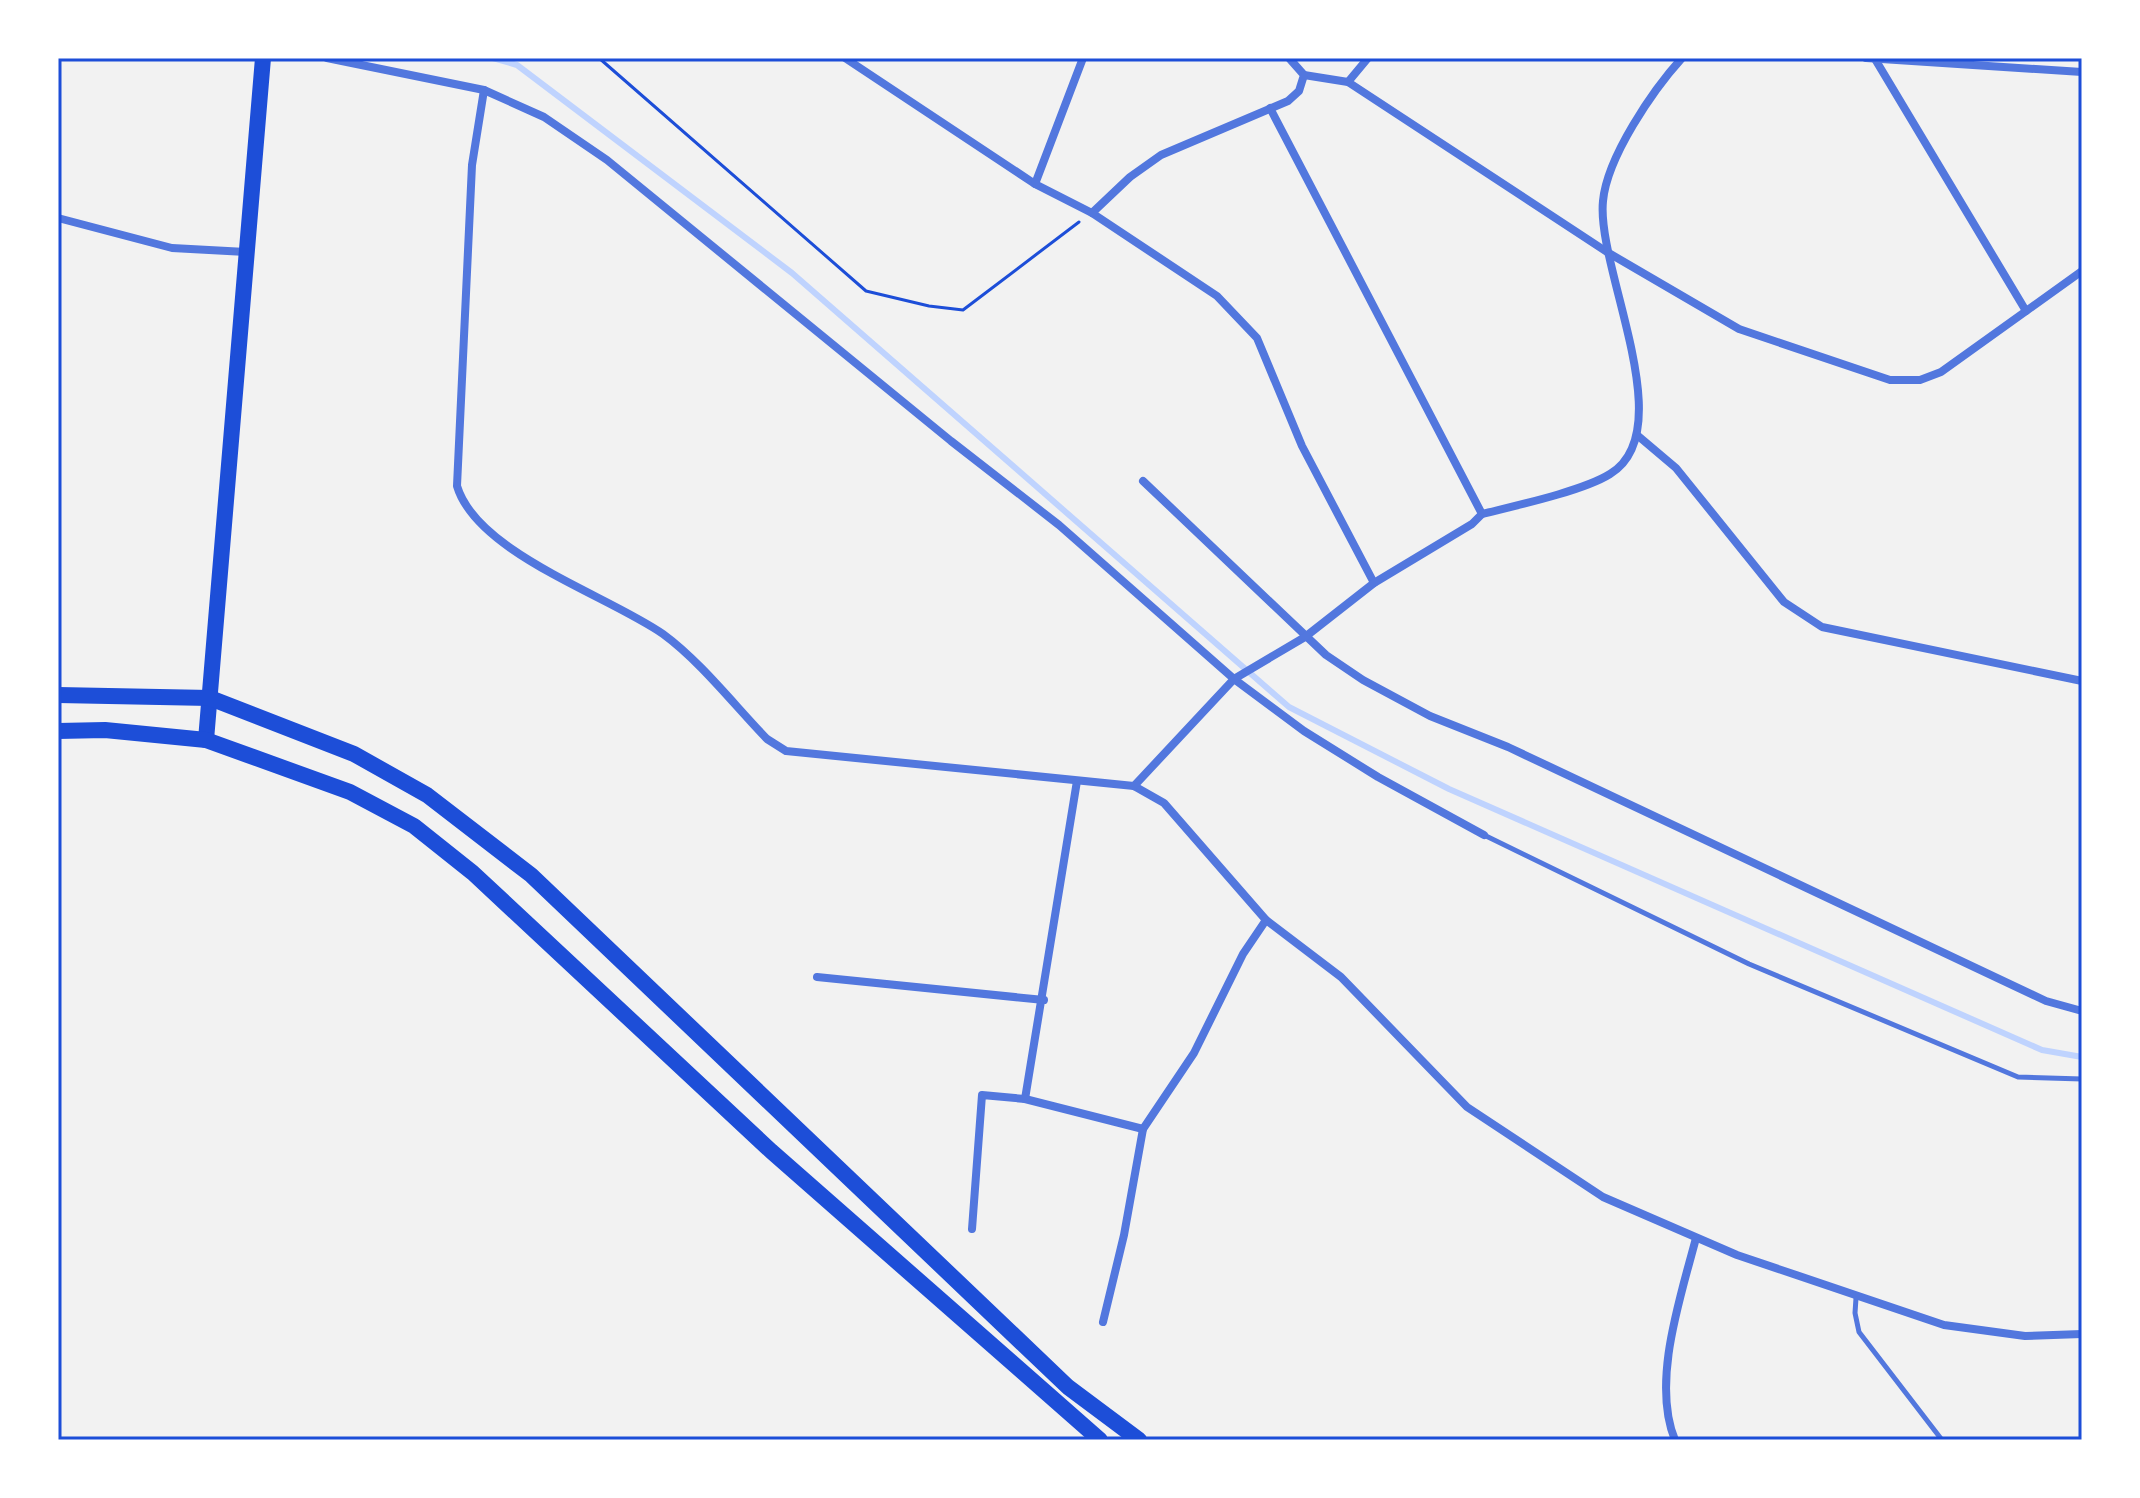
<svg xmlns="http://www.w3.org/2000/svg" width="2140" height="1498" viewBox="0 0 2140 1498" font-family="Montserrat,sans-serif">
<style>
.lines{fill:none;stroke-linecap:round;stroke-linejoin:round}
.stream{stroke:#bfd3fe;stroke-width:6}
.path{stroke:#1d4ed8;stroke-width:3}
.service{stroke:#5277de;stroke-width:5}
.minor{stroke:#5277de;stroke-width:8}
.primary{stroke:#1d4ed8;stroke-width:16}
.trunk{stroke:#1d4ed8;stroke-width:16}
.neatline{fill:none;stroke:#1d4ed8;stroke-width:3}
</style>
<rect width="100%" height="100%" fill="#f2f2f2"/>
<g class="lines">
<polyline class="stream" points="493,58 517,65 792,273 1289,707 1449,789 2042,1050 2082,1057"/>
<polyline class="path" points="599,58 866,291 929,306 963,310 1079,222"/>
<g class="service">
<polyline points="1484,835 1749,964 2018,1077 2082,1079"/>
<polyline points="1856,1298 1855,1313 1859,1332 1942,1440"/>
</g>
<g class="minor">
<polyline points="327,58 484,90 544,117 607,160 951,441 1059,525 1234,679 1304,731 1378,777 1484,835"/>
<polyline points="845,58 1035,184 1092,213 1217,296 1257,338 1302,446 1374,583"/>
<polyline points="1866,58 2082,72"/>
<polyline points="1875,59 2026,311"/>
<polyline points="1304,75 1348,82 1607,252 1739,329 1890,380 1920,380 1941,372 2082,271"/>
<polyline points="1348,82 1368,58"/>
<path d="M484 90 472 165 457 486C477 553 607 595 663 634 700 661 735 706 767 739L786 751 1134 786 1164 803 1266 920 1341 977 1467 1107 1603 1197 1737 1255 1944 1325 2025 1336 2082 1334"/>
<polyline points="1270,108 1482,514"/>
<polyline points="1035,184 1083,58"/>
<polyline points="1092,213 1130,177 1161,155 1288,101 1299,91 1304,75 1289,58"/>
<polyline points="58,218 172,248 246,252"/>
<polyline points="1637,435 1676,468 1784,602 1822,627 2082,681"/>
<polyline points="1143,481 1326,655 1363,680 1430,716 1508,747 2046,1001 2082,1011"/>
<path d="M1134 786 1234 679 1305 637 1374 583 1472 524 1482 514C1514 506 1583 491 1610 474 1682 431 1596 268 1603 201 1607 157 1653 90 1682 58"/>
<polyline points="817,977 1044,1000"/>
<polyline points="1025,1099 1077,781"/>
<polyline points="972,1229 982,1095 1025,1099 1143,1129"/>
<polyline points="1103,1322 1124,1235 1143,1129 1194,1053 1243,954 1266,920"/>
<path d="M1675 1440C1651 1382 1681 1296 1696 1238"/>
</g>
<polyline class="primary" points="206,740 263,58"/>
<g class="trunk">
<polyline points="58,695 210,698 354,754 427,795 531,875 1068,1387 1139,1440"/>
<polyline points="58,731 105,730 206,740 350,792 414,826 473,873 771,1151 1100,1440"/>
</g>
</g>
<rect width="2140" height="1498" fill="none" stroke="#ffffff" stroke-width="120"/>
<rect x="60" y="60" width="2020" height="1378" class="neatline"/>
</svg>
